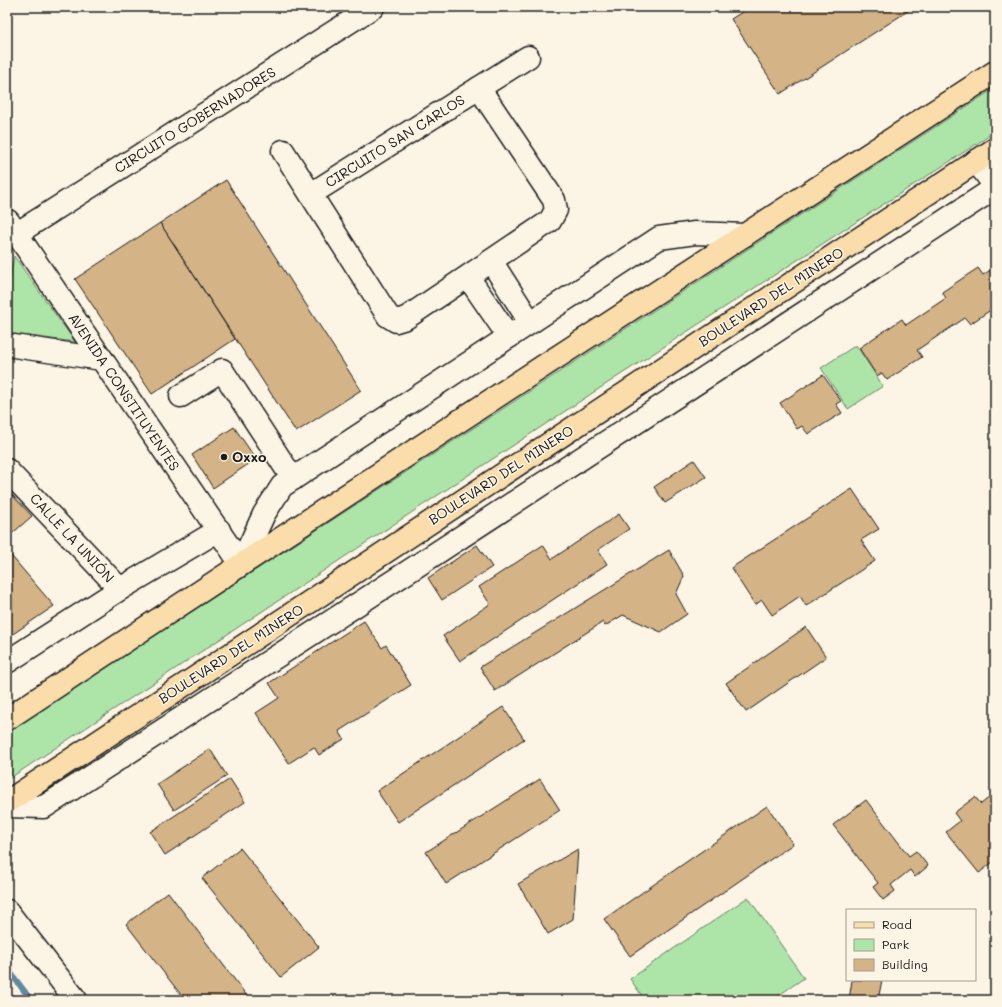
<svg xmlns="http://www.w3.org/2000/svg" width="1002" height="1007" viewBox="0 0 1002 1007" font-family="Mali,sans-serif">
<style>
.green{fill:#ade5a8;stroke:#648062}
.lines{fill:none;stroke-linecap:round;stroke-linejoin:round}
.stream{stroke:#63879d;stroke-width:6}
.building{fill:#d4b387;stroke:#1c1c1c}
.minor-casing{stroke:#1c1c1c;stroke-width:25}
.major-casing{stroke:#1c1c1c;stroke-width:25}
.minor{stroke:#fcf5e5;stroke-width:22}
.major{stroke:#faddab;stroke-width:22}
.poi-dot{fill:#1c1c1c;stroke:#fcf5e5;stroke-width:1.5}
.labels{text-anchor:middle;stroke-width:3;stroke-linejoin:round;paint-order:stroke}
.street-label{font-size:14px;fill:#1c1c1c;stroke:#fcf5e5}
.poi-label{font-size:14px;font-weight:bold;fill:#1c1c1c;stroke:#fcf5e5;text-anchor:start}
</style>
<rect width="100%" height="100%" fill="#fcf5e5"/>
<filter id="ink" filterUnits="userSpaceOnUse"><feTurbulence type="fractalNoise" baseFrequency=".025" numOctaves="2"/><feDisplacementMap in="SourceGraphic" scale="8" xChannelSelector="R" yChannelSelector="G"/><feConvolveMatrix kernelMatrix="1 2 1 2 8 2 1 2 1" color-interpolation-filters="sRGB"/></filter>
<g filter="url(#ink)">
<g class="green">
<polygon points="995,88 995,132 594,392 7,780 7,732"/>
<polygon points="14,256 75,342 7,333 7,295"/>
<polygon points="856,345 883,386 848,409 821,368"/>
<polygon points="748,897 804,978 772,1000 645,1000 630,979"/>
</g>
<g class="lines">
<polyline class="stream" points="7,968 31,1000"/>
</g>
<g class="building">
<polygon points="750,7 914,7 780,94 731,19"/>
<polygon points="226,180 361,390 296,432 160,223"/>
<polygon points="160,223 235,339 152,394 75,279"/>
<polygon points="995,267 995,307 970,324 965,318 917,350 922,357 887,380 882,373 877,376 859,348 902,319 906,325 946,298 942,292 978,268 983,275"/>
<polygon points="823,375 841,401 836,404 842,413 808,434 802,426 797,429 780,403"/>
<polygon points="234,427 256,459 213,488 192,455"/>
<polygon points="694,460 706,477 665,503 654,487"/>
<polygon points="852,489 879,529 861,540 875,561 806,606 800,596 772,615 762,600 755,605 731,568"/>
<polygon points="12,495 32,516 7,538 7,500"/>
<polygon points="619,514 629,529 598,550 607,564 460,661 443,636 490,604 479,587 543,545 552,559"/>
<polygon points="477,545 492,567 442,600 428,578"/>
<polygon points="669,550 684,576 676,594 687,614 661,632 623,615 605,626 603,622 495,691 480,667"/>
<polygon points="7,551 54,606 7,638"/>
<polygon points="364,621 382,648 386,645 411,685 339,731 344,739 319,755 314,747 289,763 256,713 279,698 269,683"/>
<polygon points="806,627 826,657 746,712 726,683"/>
<polygon points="503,707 524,739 398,822 377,791"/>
<polygon points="210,749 227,776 174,810 157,784"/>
<polygon points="230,779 245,802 165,855 150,832"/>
<polygon points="540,779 560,810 446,884 426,852"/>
<polygon points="995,793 995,865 993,862 979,873 946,832 960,821 954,813 975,797 981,804"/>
<polygon points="866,800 909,856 916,851 928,866 915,877 910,870 891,885 895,891 883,900 873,887 878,883 833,825"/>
<polygon points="767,806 793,844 630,956 604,919"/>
<polygon points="240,848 319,947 281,977 202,878"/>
<polygon points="578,849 573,919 548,934 518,884"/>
<polygon points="168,892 250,1000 185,1000 126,924"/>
<polygon points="852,980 882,980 878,1000 849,1000"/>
</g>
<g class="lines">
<g class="minor-casing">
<g id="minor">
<polyline points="283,151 388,316 396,321 406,318 550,221 556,210 554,200 479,88"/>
<polyline points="976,161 995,186"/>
<polyline points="311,194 528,57"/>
<polyline points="8,221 241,564"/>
<polyline points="7,232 16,234 373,7"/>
<polyline points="491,261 530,322"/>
<polyline points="468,277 509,337"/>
<polyline points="7,345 102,359"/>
<polyline points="181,396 222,370 293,479"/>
<polyline points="7,470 120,589"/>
<polyline points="241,564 264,514 282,486 659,238 695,233 745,235"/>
<polyline points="7,662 120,589 219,530"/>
<polyline points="7,806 44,807 409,571 995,188"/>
<polyline points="7,911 76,1000"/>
</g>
</g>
<g class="major-casing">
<g id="major">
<polyline points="7,719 479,408 995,72"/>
<polyline points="7,802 995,149"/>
</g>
</g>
<use href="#minor" class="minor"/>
<use href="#major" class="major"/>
</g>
</g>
<circle class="poi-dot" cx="224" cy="457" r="4"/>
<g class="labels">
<g class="street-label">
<text transform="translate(195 120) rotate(-32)" y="5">CIRCUITO GOBERNADORES</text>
<text transform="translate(395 141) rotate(-32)" y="5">CIRCUITO SAN CARLOS</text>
<text transform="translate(771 297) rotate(-33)" y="5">BOULEVARD DEL MINERO</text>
<text transform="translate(124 392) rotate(56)" y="5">AVENIDA CONSTITUYENTES</text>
<text transform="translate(501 475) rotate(-33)" y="5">BOULEVARD DEL MINERO</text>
<text transform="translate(72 538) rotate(47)" y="5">CALLE LA UNIÓN</text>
<text transform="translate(231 654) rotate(-33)" y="5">BOULEVARD DEL MINERO</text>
</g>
<g class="poi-label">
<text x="232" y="462">Oxxo</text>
</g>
</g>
<rect width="1002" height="1007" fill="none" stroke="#fcf5e5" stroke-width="24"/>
<rect x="12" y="12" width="978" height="983" fill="none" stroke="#1c1c1c" stroke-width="1.5" filter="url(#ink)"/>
<rect x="846" y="909" width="130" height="72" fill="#fcf5e5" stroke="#a29e95"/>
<rect x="854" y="922" width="20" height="6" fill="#faddab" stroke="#a29e95"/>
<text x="882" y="929" font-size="12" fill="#1c1c1c">Road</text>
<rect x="854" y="939" width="20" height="12" fill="#ade5a8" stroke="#a29e95"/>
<text x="882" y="949" font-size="12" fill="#1c1c1c">Park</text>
<rect x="854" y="959" width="20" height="12" fill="#d4b387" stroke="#a29e95"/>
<text x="882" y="969" font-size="12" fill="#1c1c1c">Building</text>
</svg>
